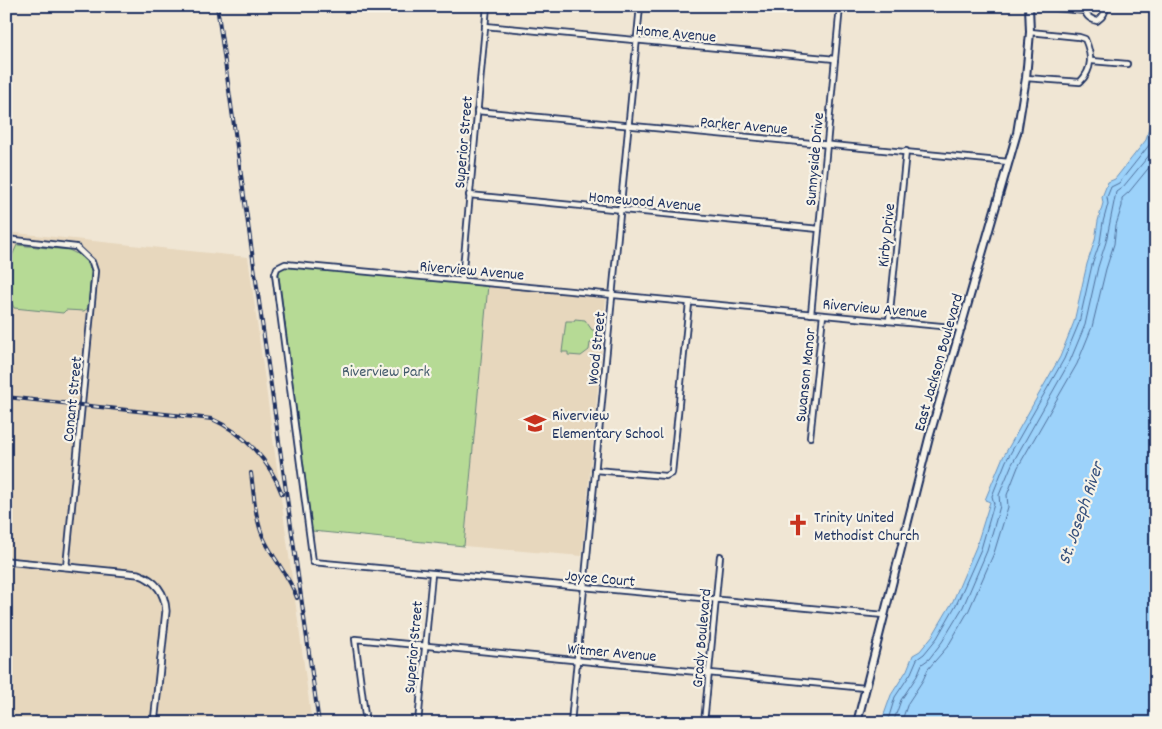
<svg xmlns="http://www.w3.org/2000/svg" width="1162" height="729" viewBox="0 0 1162 729" font-family="Dekko,sans-serif">
<style>
.built{fill:#e7d7bd}
.green{fill:#b6da95;stroke:#68847a}
.water{fill:#9cd2fa;stroke:#6891bc}
.lines{fill:none;stroke-linecap:round;stroke-linejoin:round}
.shore{stroke:#4f709c;stroke-width:1}
.minor-casing{stroke:#1b2f5e;stroke-width:8}
.tertiary-casing{stroke:#1b2f5e;stroke-width:9}
.secondary-casing{stroke:#1b2f5e;stroke-width:10}
.minor{stroke:#f7f3e8;stroke-width:4.5}
.tertiary{stroke:#f7f3e8;stroke-width:5.5}
.secondary{stroke:#f7f3e8;stroke-width:6}
.rail-casing{stroke:#1b2f5e;stroke-width:4}
.rail{stroke:#f7f3e8;stroke-width:2;stroke-dasharray:5.5;stroke-linecap:butt}
.labels{text-anchor:middle;stroke-width:4.5;stroke-linejoin:round;paint-order:stroke}
.street-label{font-size:16px;fill:#1b2f5e;stroke:#f7f3e8}
.park-label{font-size:16px;fill:#425a6c;stroke:#f7f3e8}
.poi-label{font-size:16px;fill:#1b2f5e;stroke:#f7f3e8;text-anchor:start}
.water-label{font-size:18px;font-style:italic;fill:#35507d;stroke:#f7f3e8}
</style>
<rect width="100%" height="100%" fill="#f0e6d4"/>
<filter id="ink" filterUnits="userSpaceOnUse"><feTurbulence type="fractalNoise" baseFrequency=".02" numOctaves="2"/><feDisplacementMap in="SourceGraphic" scale="10" xChannelSelector="R" yChannelSelector="G"/><feConvolveMatrix kernelMatrix="1 2 1 2 8 2 1 2 1" color-interpolation-filters="sRGB"/></filter>
<g filter="url(#ink)">
<g class="built">
<polygon points="6,232 248,257 312,723 6,723"/>
<polygon points="488,285 606,299 582,556 464,546"/>
</g>
<g class="green">
<polygon points="17,245 69,250 81,256 87,262 91,271 88,308 84,311 66,310 63,313 14,308 9,297 12,256"/>
<polygon points="287,267 488,285 464,546 312,531 279,276 279,271 283,268"/>
<polygon points="575,319 585,320 592,330 602,331 601,343 590,343 589,350 581,356 568,355 568,352 562,352 566,321 574,321"/>
</g>
<polygon class="water" points="1156,79 1156,723 881,723 891,695 907,670 913,655 920,651 933,635 953,601 976,547 990,502 985,500 1002,459 1060,357 1074,322 1087,264 1095,240 1098,221 1103,203 1102,197 1108,182 1115,179 1146,140 1153,111"/>
<g class="lines">
<g class="shore">
<polyline points="887,723 895,697 911,673 917,659 924,654 937,638 957,603 981,549 994,504 992,496 1006,461 1064,359 1079,323 1092,265 1100,242 1103,222 1108,204 1107,197 1111,187 1119,183 1150,144 1156,123"/>
<polyline points="893,723 901,700 917,676 922,664 929,659 942,642 963,607 987,551 1000,506 999,495 1012,464 1070,361 1085,325 1098,267 1106,242 1116,192 1123,187 1156,147"/>
<polyline points="901,723 908,703 923,680 928,669 948,646 969,610 994,553 1008,507 1007,495 1018,467 1077,364 1092,327 1106,269 1114,244 1116,225 1122,206 1122,198 1129,192 1156,159"/>
</g>
<g class="minor-casing">
<g id="minor">
<polyline points="1037,6 1085,11"/>
<path d="M1086 6C1083 15 1090 19 1097 21 1103 17 1106 13 1106 6"/>
<polyline points="485,26 835,59"/>
<polyline points="1092,61 1127,64"/>
<path d="M1026 78 1080 82C1093 69 1092 55 1085 39L1079 37 1030 32"/>
<polyline points="477,111 1009,162"/>
<polyline points="469,195 819,229"/>
<polyline points="6,239 76,247 92,262 95,271 66,567"/>
<polyline points="462,280 487,6"/>
<polyline points="811,314 840,6"/>
<polyline points="889,321 906,151"/>
<polyline points="810,437 823,315"/>
<polyline points="595,470 666,476 672,473 689,303"/>
<polyline points="884,615 313,562 275,274 277,268 285,264 962,328"/>
<polyline points="366,723 355,639 865,688"/>
<polyline points="418,723 432,574"/>
<polyline points="571,723 640,6"/>
<polyline points="704,723 720,556"/>
</g>
</g>
<g class="tertiary-casing">
<path id="tertiary" d="M6 561 138 574C155 580 165 592 166 611L154 723"/>
</g>
<g class="secondary-casing">
<polyline id="secondary" points="857,723 929,438 1017,133 1026,78 1030,32 1029,6"/>
</g>
<use href="#minor" class="minor"/>
<use href="#tertiary" class="tertiary"/>
<use href="#secondary" class="secondary"/>
<g class="rail-casing">
<g id="rail">
<polyline points="217,6 319,723"/>
<path d="M6 397 212 419C244 433 270 461 282 494"/>
<path d="M251 473C254 495 255 519 264 539 274 560 290 577 297 598"/>
</g>
</g>
<use href="#rail" class="rail"/>
</g>
</g>
<defs>
<g id="school-bare" transform="scale(1.725)"><path d="M0-5L7-2L0 1L-7-2ZM-4 1L0 2.5L4 1V4Q0 6-4 4Z" fill="#c8321e" stroke="#f7f3e8" stroke-width="2.5" paint-order="stroke"/></g>
<g id="church-bare" transform="scale(1.725)"><path d="M-1.2-6h2.4v3.5h3.3v2.4h-3.3V6h-2.4V-.1h-3.3v-2.4h3.3Z" fill="#c8321e" stroke="#f7f3e8" stroke-width="2.5" paint-order="stroke"/></g>
</defs>
<g fill-rule="evenodd">
<use href="#school-bare" x="535" y="423"/>
<use href="#church-bare" x="798" y="525"/>
</g>
<g class="labels">
<g class="street-label">
<text transform="translate(676 32) rotate(5)" y="6">Home Avenue</text>
<text transform="translate(744 124) rotate(5)" y="6">Parker Avenue</text>
<text transform="translate(462 142) rotate(-85)" y="6">Superior Street</text>
<text transform="translate(813 159) rotate(-85)" y="6">Sunnyside Drive</text>
<text transform="translate(645 200) rotate(5)" y="6">Homewood Avenue</text>
<text transform="translate(885 235) rotate(-84)" y="6">Kirby Drive</text>
<text transform="translate(472 269) rotate(5)" y="6">Riverview Avenue</text>
<text transform="translate(875 307) rotate(5)" y="6">Riverview Avenue</text>
<text transform="translate(595 348) rotate(-84)" y="6">Wood Street</text>
<text transform="translate(937 362) rotate(-74)" y="6">East Jackson Boulevard</text>
<text transform="translate(804 375) rotate(-84)" y="6">Swanson Manor</text>
<text transform="translate(71 399) rotate(-84)" y="6">Conant Street</text>
<text transform="translate(600 577) rotate(5)" y="6">Joyce Court</text>
<text transform="translate(700 638) rotate(-85)" y="6">Grady Boulevard</text>
<text transform="translate(412 647) rotate(-85)" y="6">Superior Street</text>
<text transform="translate(612 651) rotate(5)" y="6">Witmer Avenue</text>
</g>
<g class="park-label">
<text x="386" y="376">Riverview Park</text>
</g>
<g class="poi-label">
<text x="552" y="420">Riverview<tspan x="552" dy="18">Elementary School</tspan></text>
<text x="814" y="522">Trinity United<tspan x="814" dy="18">Methodist Church</tspan></text>
</g>
<g class="water-label">
<text transform="translate(1080 513) rotate(-71)" y="6">St. Joseph River</text>
</g>
</g>
<rect width="1162" height="729" fill="none" stroke="#f7f3e8" stroke-width="25"/>
<rect x="12" y="12" width="1137" height="704" fill="none" stroke="#1b2f5e" stroke-width="2" filter="url(#ink)"/>
</svg>
